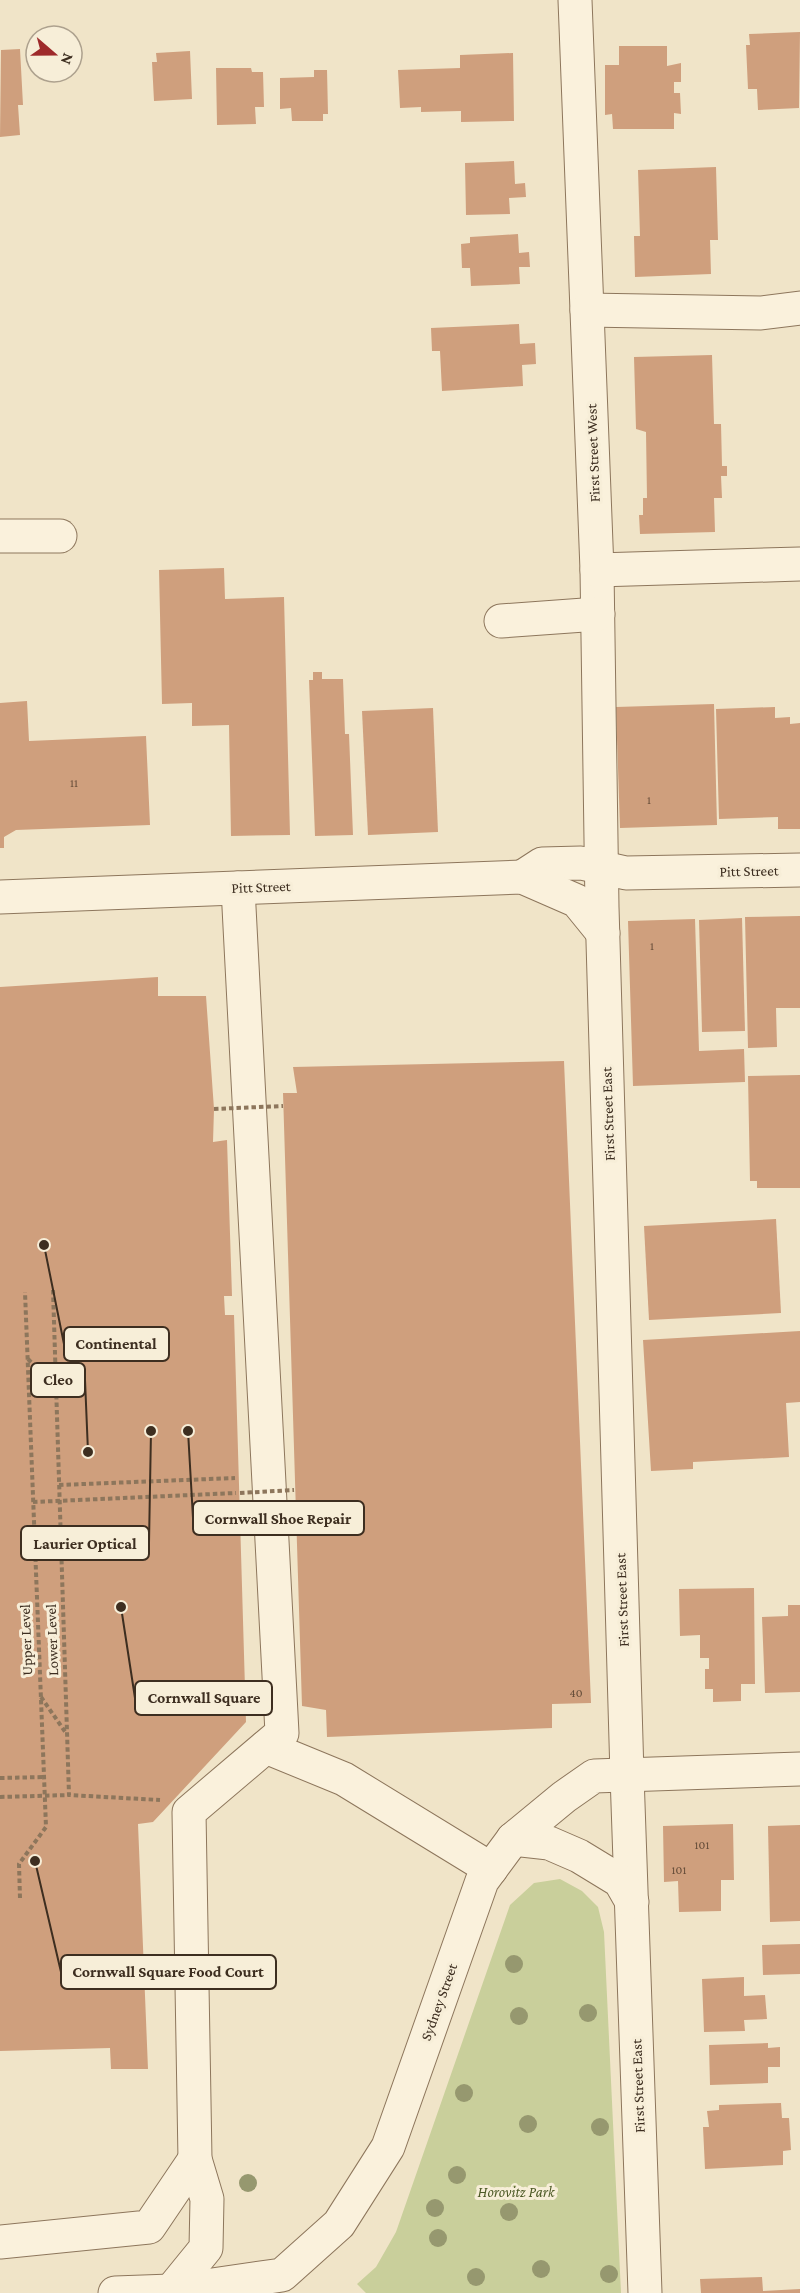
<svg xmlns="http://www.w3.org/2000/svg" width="800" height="2293" viewBox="0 0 800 2293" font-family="'Crimson Pro',serif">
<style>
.green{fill:#c9cf9b}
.building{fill:#cf9f7d}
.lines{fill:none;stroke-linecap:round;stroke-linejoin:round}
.minor-casing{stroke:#8d765c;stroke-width:35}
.path{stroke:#8d765c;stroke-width:4;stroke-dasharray:4.5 3;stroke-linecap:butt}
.minor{stroke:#faf1dc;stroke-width:33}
.path-bridge{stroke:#8d765c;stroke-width:4;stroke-dasharray:4.5 3;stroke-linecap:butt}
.tree{fill:#96986f}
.labels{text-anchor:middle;stroke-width:6;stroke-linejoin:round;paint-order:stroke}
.number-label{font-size:12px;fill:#624a37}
.street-label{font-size:15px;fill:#3d2e20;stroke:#f7eed8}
.park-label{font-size:15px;font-style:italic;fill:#4d5a26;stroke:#f7eed8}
.leader{fill:none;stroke:#3d2e20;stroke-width:2}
.callout-dot{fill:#3d2e20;stroke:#f7eed8;stroke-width:2}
.callout{fill:#f7eed8;stroke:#3d2e20;stroke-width:2}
.callout-label{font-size:16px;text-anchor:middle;font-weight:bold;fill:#3d2e20}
</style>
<rect width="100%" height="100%" fill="#f0e4c8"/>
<polygon class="green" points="560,1879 582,1891 598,1907 604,1932 621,2293 366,2293 357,2284 376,2267 396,2232 510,1905 534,1883"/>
<g class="building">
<polygon points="800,32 799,108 758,110 757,89 748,89 746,45 750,45 749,34"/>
<polygon points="619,46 667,46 667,66 681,63 681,82 674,82 674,93 680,93 681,114 674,113 674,129 613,129 612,114 605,115 605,65 619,65"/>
<polygon points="20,49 23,105 18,105 20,135 0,137 1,50"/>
<polygon points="190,51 192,99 154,101 152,62 157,62 156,53"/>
<polygon points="513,53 514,121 461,122 461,111 421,112 421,107 400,108 398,70 460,68 460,55"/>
<polygon points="216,68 251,68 252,72 263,72 264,107 255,107 256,124 217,125"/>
<polygon points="314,70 327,70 328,114 323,114 323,121 292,121 291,108 280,109 280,78 314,77"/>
<polygon points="514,161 515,184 525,183 526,197 509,198 510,214 466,215 465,163"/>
<polygon points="716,167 718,240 710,240 711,274 635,277 634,236 640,236 638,170"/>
<polygon points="518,234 519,253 529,252 530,267 519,267 520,284 471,286 470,268 462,268 461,244 470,243 470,237"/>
<polygon points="519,324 520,344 535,343 536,364 522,365 523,386 442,391 440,351 432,351 431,328"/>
<polygon points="712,355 714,424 721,424 722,466 727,466 727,476 721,476 722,498 714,498 715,532 640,534 639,515 643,515 643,498 647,498 646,432 636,429 634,357"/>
<polygon points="224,568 225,599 284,597 290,835 231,836 229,725 192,726 192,703 162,704 159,570"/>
<polygon points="313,672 322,672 322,679 343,679 345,734 349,734 353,835 315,836 309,680 313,680"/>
<polygon points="27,701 29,741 146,736 150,825 16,830 4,837 4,848 0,848 0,703"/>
<polygon points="714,704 717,825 620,828 616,707"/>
<polygon points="775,707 775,718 790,717 790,724 800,723 800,829 778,829 778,817 719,819 716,709"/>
<polygon points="433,708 438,832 368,835 362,711"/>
<polygon points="800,916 800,1008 776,1008 777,1047 748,1048 745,917"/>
<polygon points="742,918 745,1031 702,1032 699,920"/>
<polygon points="695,919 699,1051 744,1049 745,1082 633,1086 628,921"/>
<polygon points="158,977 158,996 206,996 214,1109 213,1142 227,1140 232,1296 224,1296 225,1315 234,1315 246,1722 153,1822 138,1824 148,2069 111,2069 110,2048 0,2051 0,987"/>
<polygon points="564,1061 591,1703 552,1704 552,1728 327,1737 326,1710 302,1706 283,1093 297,1093 293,1067"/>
<polygon points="800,1075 800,1188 757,1188 757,1181 750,1181 748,1076"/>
<polygon points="776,1219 781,1313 649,1320 644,1226"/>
<polygon points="800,1331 800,1402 786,1403 789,1457 693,1462 693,1469 651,1471 643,1340"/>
<polygon points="754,1588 755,1684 741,1684 741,1701 713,1702 713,1689 705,1689 705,1669 709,1669 709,1658 700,1658 700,1635 680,1636 679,1589"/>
<polygon points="788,1605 800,1605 800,1692 765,1693 762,1617 788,1616"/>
<polygon points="733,1824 734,1880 721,1880 721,1911 679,1912 678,1881 664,1882 663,1826"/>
<polygon points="800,1825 800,1921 770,1922 768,1826"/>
<polygon points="800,1944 800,1974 763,1975 762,1945"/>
<polygon points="744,1977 744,1996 765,1995 767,2019 744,2020 745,2031 704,2032 702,1979"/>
<polygon points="768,2043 768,2048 780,2047 780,2067 768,2067 768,2083 710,2085 709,2045"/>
<polygon points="781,2103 782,2118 789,2118 791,2150 783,2151 783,2165 705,2169 703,2127 709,2127 707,2111 719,2110 719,2105"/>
<polygon points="762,2277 763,2291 800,2289 800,2293 701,2293 700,2279"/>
</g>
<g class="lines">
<g class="minor-casing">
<g id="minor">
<polyline points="575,0 597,570 602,907 627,1775 645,2293"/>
<polyline points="587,310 761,313 800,308"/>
<polyline points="0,536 60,536"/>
<polyline points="597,570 800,564"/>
<polyline points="501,621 598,614"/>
<polyline points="522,877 542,864 581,863 626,873 800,870"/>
<polyline points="0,897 522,877 577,901 603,933"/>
<polyline points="266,1747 344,1779 491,1869"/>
<polyline points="513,1839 549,1843 579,1856 620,1881 632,1902"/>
<polyline points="0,2242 149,2227 195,2159"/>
<polyline points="171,2291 206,2248 207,2199 195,2159 189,1812 282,1733 238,888"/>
<polyline points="115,2293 171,2291 282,2275 339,2224 388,2147 482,1881 513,1839 564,1797 594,1776 800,1769"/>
</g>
</g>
<g class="path">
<polyline points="53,1290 69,1795 160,1800"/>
<polyline points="28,1359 56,1388"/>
<polyline points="59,1485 235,1478"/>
<polyline points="33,1502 236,1493"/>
<polyline points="41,1697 66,1733"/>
<polyline points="0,1778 44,1777"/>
<polyline points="0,1797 69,1795"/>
<polyline points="20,1898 19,1864 46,1827 25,1292"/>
</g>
<use href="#minor" class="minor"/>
<g class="path-bridge">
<polyline points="214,1109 283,1106"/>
<polyline points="240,1493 294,1490"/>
</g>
</g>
<g class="tree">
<circle cx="514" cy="1964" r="9"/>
<circle cx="588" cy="2013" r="9"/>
<circle cx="519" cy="2016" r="9"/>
<circle cx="464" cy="2093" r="9"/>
<circle cx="528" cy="2124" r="9"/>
<circle cx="600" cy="2127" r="9"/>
<circle cx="457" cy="2175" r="9"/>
<circle cx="248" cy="2183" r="9"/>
<circle cx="435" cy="2208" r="9"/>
<circle cx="509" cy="2212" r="9"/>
<circle cx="438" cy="2238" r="9"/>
<circle cx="541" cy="2269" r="9"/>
<circle cx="609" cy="2274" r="9"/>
<circle cx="476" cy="2277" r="9"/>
</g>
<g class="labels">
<g class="number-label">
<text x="74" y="787">11</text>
<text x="649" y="804">1</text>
<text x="652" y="950">1</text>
<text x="576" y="1697">40</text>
<text x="702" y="1849">101</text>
<text x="679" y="1874">101</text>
</g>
<g class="street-label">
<text transform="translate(593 453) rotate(-92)" y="5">First Street West</text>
<text transform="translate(749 871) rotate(-1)" y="5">Pitt Street</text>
<text transform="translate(261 887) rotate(-2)" y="5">Pitt Street</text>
<text transform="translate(608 1114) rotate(-92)" y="5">First Street East</text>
<text transform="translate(622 1600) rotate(-92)" y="5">First Street East</text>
<text transform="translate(26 1640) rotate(-92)" y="5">Upper Level</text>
<text transform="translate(52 1640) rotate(-92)" y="5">Lower Level</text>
<text transform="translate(439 2002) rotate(-70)" y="5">Sydney Street</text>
<text transform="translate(638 2086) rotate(-92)" y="5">First Street East</text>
</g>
<g class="park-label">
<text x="516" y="2197">Horovitz Park</text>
</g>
</g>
<path class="leader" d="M44 1245L64 1344M88 1452L85 1380M188 1431L193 1518M151 1431L149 1543M121 1607L135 1698M35 1861L61 1972"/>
<g class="callout-dot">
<circle cx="44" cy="1245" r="6"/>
<circle cx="88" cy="1452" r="6"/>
<circle cx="188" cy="1431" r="6"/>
<circle cx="151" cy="1431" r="6"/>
<circle cx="121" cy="1607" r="6"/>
<circle cx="35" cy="1861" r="6"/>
</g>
<g class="callout">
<rect x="64" y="1327" width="105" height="34" rx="6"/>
<rect x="31" y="1363" width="54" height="34" rx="6"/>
<rect x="193" y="1501" width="171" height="34" rx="6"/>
<rect x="21" y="1526" width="128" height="34" rx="6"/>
<rect x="135" y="1681" width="137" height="34" rx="6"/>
<rect x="61" y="1955" width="215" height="34" rx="6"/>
</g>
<g class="callout-label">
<text x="116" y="1349">Continental</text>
<text x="58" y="1385">Cleo</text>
<text x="278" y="1524">Cornwall Shoe Repair</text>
<text x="85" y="1549">Laurier Optical</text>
<text x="204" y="1703">Cornwall Square</text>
<text x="168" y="1977">Cornwall Square Food Court</text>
</g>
<g transform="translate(54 54) rotate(110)"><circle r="28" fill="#f7eed8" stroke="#ada18e" stroke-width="1.5"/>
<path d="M0-4.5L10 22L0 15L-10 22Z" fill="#9e2a2b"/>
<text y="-9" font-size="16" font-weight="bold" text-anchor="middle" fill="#3d2e20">N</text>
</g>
</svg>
